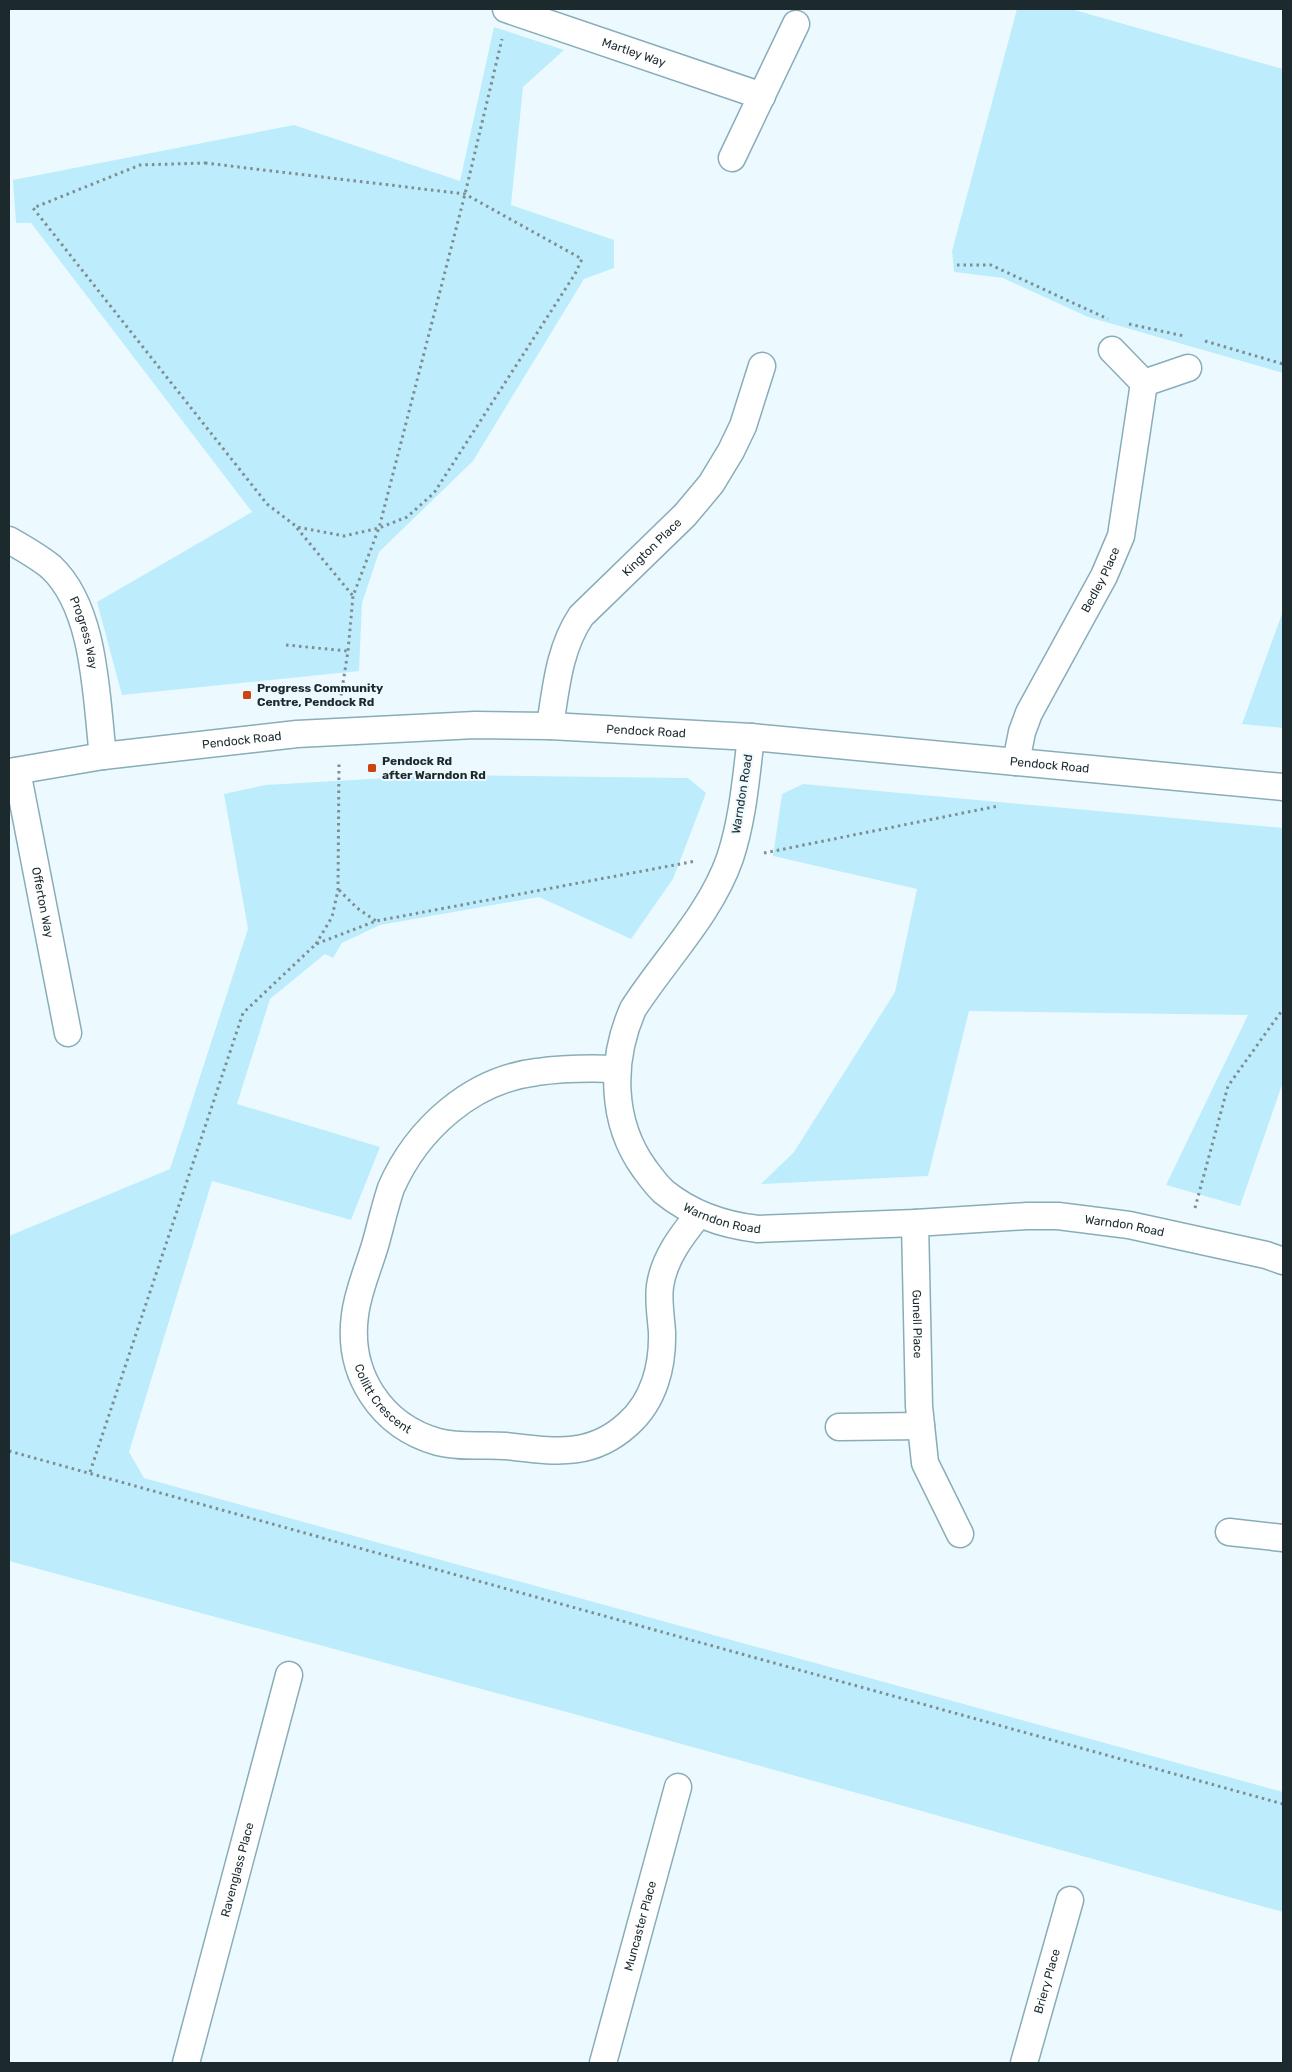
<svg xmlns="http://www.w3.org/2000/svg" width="1292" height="2072" viewBox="0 0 1292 2072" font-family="Rubik,sans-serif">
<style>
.green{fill:#bdedfc}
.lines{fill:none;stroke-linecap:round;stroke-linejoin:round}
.street-casing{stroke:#89adb8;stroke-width:29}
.path{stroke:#7f8d92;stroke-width:3;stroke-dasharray:2.5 4;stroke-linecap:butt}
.street{stroke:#fff;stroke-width:26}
.poi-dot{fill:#cc4510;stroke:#ecfaff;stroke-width:2}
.labels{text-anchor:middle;stroke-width:4;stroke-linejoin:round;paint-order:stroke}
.street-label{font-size:12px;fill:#1c2a2e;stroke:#ecfaff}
.poi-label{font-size:12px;font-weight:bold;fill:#1c2a2e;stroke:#ecfaff;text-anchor:start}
</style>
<rect width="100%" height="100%" fill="#ecfaff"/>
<g class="green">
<polygon points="1017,9 1071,9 1283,69 1283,373 1088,317 1003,278 954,272 952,251"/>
<polygon points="494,27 564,50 523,87 511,205 614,240 614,268 584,279 473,461 379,552 362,603 359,671 122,695 97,602 252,512 31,223 16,223 13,180 294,125 460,181"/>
<polygon points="1283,611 1283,728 1242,724"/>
<polygon points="440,775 688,778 706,793 673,879 631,939 539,897 380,925 342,943 333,958 325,954 270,999 237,1104 380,1147 351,1220 212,1181 129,1452 144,1478 1283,1792 1283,1912 574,1714 9,1561 9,1236 170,1169 248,929 224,794 265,785"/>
<polygon points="803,784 1283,828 1283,1082 1240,1206 1166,1185 1248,1015 969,1011 928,1176 761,1184 794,1152 895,992 917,889 773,856 782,794"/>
</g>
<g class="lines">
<g class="street-casing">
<g id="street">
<path id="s1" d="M506 9 762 96"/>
<polyline points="732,158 796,24"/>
<polyline points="1144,383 1188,368"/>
<path id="s2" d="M9 540C23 548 39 557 51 567 96 609 96 698 103 756"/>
<path id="s3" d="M550 726C556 688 559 649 581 616L685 515 711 484 731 451 743 426 762 366"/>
<path id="s4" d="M751 737C746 777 743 819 730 858 710 915 665 959 633 1009 610 1061 611 1122 644 1168 650 1176 656 1185 664 1192 691 1214 723 1225 758 1229L915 1223 1027 1216H1058L1129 1225 1266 1255 1283 1261"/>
<path id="s5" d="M1016 762 1022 732 1029 713 1104 576 1121 536 1144 383 1112 350"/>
<path id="s6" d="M17 771 68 1033"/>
<path id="s7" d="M9 772 103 756 297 734 475 725 550 726 751 737 1283 787"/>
<path id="s8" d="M617 1069C590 1068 564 1068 537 1072 471 1080 417 1129 391 1188 385 1206 381 1224 376 1242 369 1267 358 1290 355 1315 347 1374 381 1426 438 1442 461 1448 484 1444 506 1446 552 1451 590 1459 628 1424 654 1401 663 1366 662 1332 661 1317 658 1301 660 1286 664 1258 682 1235 699 1214"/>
<path id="s9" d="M915 1223 919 1406 925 1463 960 1534"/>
<polyline points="839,1427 921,1426"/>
<polyline points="1229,1532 1283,1538"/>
<path id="s10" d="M186 2063 289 1675"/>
<path id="s11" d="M603 2063 678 1787"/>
<path id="s12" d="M1024 2063 1070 1900"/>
</g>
</g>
<g class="path">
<polygon points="205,163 465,194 582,259 575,274 434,493 407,517 379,528 344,536 297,527 267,504 33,208 140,165"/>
<polyline points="957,265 991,265 1108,319"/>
<polyline points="1129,324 1184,336"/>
<polyline points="1205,341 1283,364"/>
<polyline points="297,528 353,596"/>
<polyline points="286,645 348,651"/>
<polyline points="340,702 348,651 353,596 379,528 465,194 502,39"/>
<polyline points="764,853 998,806"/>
<polyline points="339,890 357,908 376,921"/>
<polyline points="316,944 332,917 338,890 339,762"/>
<polyline points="1195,1208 1228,1086 1283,1009"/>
<polyline points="9,1451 1283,1804"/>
<polyline points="90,1472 243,1013 316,944 376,921 696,861"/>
</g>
<use href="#street" class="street"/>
</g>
<g class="poi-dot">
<rect x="242" y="690" width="10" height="10" rx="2.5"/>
<rect x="367" y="763" width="10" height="10" rx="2.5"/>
</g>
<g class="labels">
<g class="street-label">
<text dy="4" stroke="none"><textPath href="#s1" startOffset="135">Martley Way</textPath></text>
<text dy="4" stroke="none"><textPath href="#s3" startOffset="214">Kington Place</textPath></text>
<text dy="4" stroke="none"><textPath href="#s5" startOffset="202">Bedley Place</textPath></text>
<text dy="4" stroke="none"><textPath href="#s2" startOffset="125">Progress Way</textPath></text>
<text dy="4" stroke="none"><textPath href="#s7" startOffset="640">Pendock Road</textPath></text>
<text dy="4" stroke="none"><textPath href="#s7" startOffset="235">Pendock Road</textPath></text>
<text dy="4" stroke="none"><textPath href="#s7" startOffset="1045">Pendock Road</textPath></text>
<text transform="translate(742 794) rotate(-81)" y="4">Warndon Road</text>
<text dy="4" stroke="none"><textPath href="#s6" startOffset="134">Offerton Way</textPath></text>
<text dy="4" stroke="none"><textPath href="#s4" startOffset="566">Warndon Road</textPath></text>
<text dy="4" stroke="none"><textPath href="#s4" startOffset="971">Warndon Road</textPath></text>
<text dy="4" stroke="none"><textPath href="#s9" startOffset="101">Gunell Place</textPath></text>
<text dy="4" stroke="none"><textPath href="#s8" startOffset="500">Collitt Crescent</textPath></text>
<text dy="4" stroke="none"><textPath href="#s10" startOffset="200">Ravenglass Place</textPath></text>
<text dy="4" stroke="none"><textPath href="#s11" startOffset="142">Muncaster Place</textPath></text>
<text dy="4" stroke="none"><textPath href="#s12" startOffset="85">Briery Place</textPath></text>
</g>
<g class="poi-label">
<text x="257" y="692">Progress Community<tspan x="257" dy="14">Centre, Pendock Rd</tspan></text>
<text x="382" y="765">Pendock Rd<tspan x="382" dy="14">after Warndon Rd</tspan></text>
</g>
</g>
<rect width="1292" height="2072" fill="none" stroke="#1c2a2e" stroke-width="20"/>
</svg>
